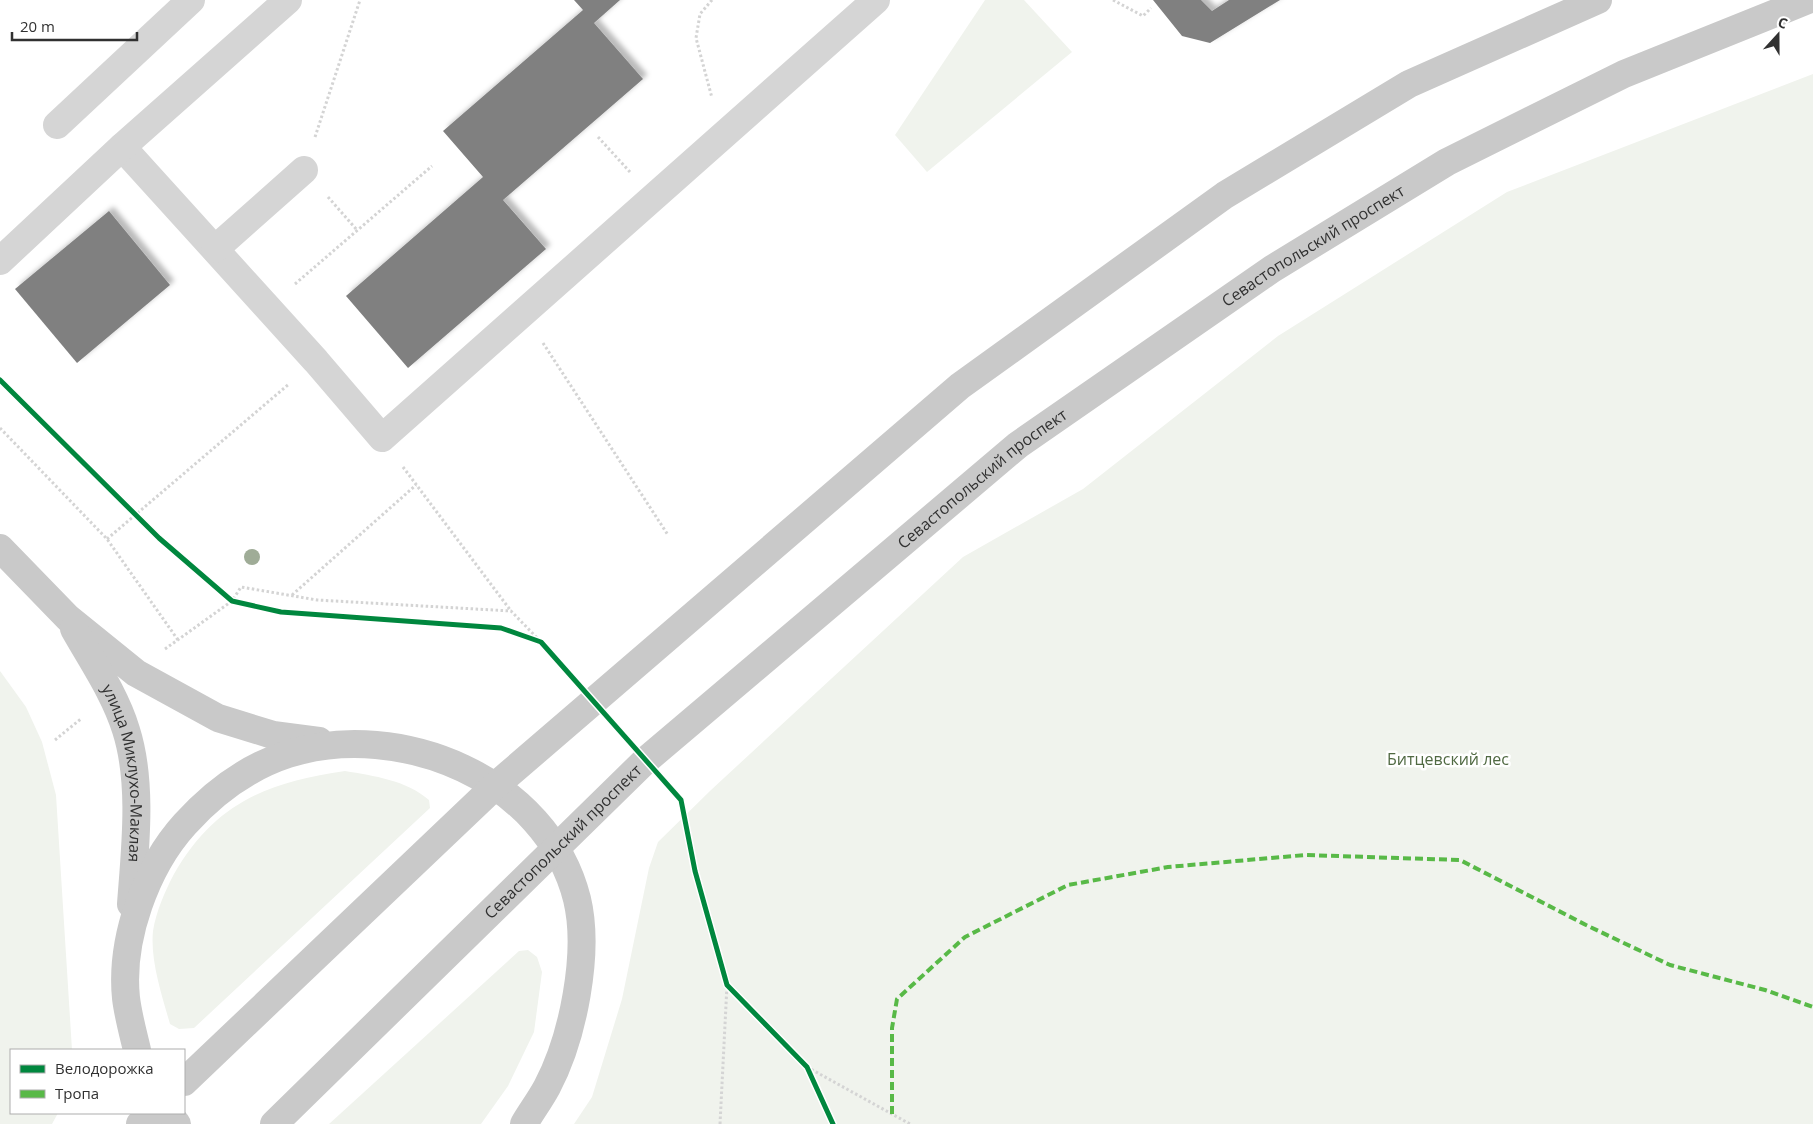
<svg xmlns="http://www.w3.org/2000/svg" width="1813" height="1124" viewBox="0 0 1813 1124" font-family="'Open Sans',sans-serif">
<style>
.green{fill:#f0f3ed}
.building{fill:#808080;filter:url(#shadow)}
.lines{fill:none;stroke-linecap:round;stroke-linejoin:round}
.path{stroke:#d4d4d4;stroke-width:3;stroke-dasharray:2.5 2.5;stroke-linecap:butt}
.minor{stroke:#d5d5d5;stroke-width:28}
.major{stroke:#c9c9c9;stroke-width:28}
.quiet{stroke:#58b947;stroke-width:4;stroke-dasharray:8 4;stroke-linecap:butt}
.cycleway-casing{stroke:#fff;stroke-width:8}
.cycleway{stroke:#00873e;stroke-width:5}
.tree{fill:#9fac97}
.labels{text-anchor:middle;stroke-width:5;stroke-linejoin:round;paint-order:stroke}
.street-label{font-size:16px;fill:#313131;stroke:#fff}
.park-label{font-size:16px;fill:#506942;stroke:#fff}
</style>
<defs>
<filter id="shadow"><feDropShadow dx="4.5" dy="-4.5" stdDeviation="2.5" flood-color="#0004"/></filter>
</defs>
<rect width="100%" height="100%" fill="#fff"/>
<g class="green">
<polygon points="985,0 1024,0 1072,52 927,172 895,135"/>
<polygon points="1813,74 1813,1124 574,1124 592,1097 622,999 649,868 658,842 711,790 963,557 1083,489 1278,336 1507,192"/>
<polygon points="0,671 26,707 42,742 56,795 72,1050 11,1050 11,1113 58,1113 52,1124 0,1124"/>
<path d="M345 771C374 776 406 780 429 800L430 808 194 1028 179 1029 170 1024C162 996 150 960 153 931 156 912 165 891 174 874 215 803 268 782 345 771Z"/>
<polygon points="528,950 537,957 542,972 534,1032 508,1086 481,1124 329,1124 519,951"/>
</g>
<g class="building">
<polygon points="574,0 620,0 594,23 643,79 503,200 546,249 408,368 346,296 483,177 443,131 583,10"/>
<polygon points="1153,0 1201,0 1212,11 1229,0 1280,0 1210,43 1182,36"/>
<polygon points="109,211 170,285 77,363 15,289"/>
</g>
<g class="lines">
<g class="path">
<polyline points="712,0 700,14 696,38 712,98"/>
<polyline points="1113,0 1143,16 1151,8"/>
<polyline points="315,137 360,0"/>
<polyline points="598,137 630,172"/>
<polyline points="328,197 357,230"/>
<polyline points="295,284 432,166"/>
<polyline points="543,343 668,535"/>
<polyline points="0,428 107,539 178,640"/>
<polyline points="403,467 511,611"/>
<polyline points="107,539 289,384"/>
<polyline points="292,595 416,485"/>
<polyline points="165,649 232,601 241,587 317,600 511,611 541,642"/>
<polyline points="55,740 82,718"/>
<polyline points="807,1067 910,1124"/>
<polyline points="720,1124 727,985"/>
</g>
<g class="minor">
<polyline points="57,125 191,0"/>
<polyline points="122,147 316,361 382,438 876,0"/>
<polyline points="215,249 304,170"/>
<polyline points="0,261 122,147 288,0"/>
</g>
<g class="major">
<polyline points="0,548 68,618 136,673 218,718 273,735 319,741"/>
<path id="s1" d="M74 629C92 661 115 694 126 730 143 783 135 850 131 904"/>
<path d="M137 1050C133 1033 128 1015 126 998 120 939 146 867 185 824 213 793 248 767 288 754 400 719 547 779 577 899 590 953 573 1038 547 1087 540 1100 531 1112 524 1124"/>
<polyline points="184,1082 495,786 960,386 1225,195 1409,84 1598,0"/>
<polyline points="168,1113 177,1124"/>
<polyline points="140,1124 152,1113"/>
<path id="s2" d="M274 1124 645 761 1018 445 1272 269 1447 162 1624 74 1808 0"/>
</g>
<polyline class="quiet" points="892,1114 892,1028 897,999 965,937 1068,885 1168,867 1305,855 1460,860 1586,925 1670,965 1765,990 1813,1007"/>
<g class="cycleway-casing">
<polyline id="cycleway" points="0,380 159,538 232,601 281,612 501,628 541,642 681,800 695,871 727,985 807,1067 833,1124"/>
</g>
<use href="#cycleway" class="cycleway"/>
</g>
<circle class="tree" cx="252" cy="557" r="8"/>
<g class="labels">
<g class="street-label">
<text dy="6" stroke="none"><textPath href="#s2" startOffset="1364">Севастопольский проспект</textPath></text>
<text dy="6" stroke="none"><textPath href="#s2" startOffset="959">Севастопольский проспект</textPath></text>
<text dy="6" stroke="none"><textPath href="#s1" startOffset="156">улица Миклухо-Маклая</textPath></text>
<text dy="6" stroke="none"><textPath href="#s2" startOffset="404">Севастопольский проспект</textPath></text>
</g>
<g class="park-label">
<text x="1448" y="765">Битцевский лес</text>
</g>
</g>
<rect x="10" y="1049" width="175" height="65" fill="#ffffff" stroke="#adadad"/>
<rect x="20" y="1065" width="25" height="8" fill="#00873e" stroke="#adadad"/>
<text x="55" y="1074" font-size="15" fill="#313131">Велодорожка</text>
<rect x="20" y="1090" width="25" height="8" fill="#58b947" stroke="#adadad"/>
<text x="55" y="1099" font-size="15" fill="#313131">Тропа</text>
<g transform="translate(1778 35) rotate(21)" stroke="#ffffff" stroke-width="4" paint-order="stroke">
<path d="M0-4L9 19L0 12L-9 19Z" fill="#313131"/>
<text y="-8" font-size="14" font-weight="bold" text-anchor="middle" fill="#313131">С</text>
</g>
<path d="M12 32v8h125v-8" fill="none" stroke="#313131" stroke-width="2.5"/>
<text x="20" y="32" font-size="15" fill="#313131" stroke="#ffffff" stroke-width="4" paint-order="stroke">20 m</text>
</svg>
